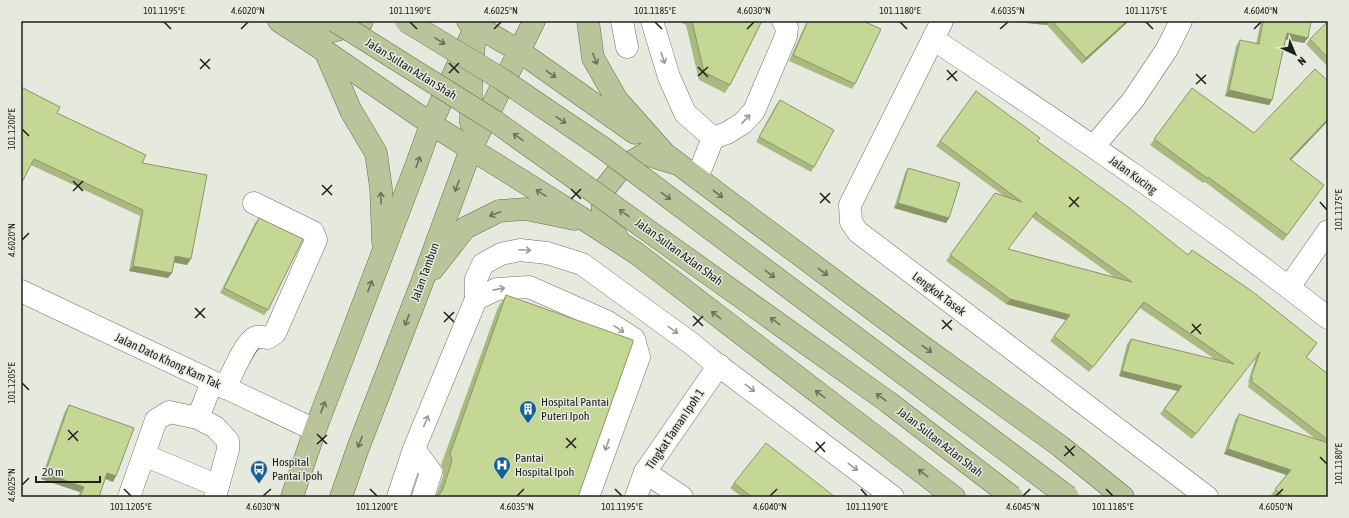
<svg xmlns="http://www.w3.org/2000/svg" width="1349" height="518" viewBox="0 0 1349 518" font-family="'Asap Condensed',sans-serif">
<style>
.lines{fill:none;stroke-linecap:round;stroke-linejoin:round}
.minor-casing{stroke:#707369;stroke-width:23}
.major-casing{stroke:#667144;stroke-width:23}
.minor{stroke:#fff;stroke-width:22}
.major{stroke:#bac49b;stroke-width:22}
.major-bridge-casing{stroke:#667144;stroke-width:23;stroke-linecap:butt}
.major-bridge{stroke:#bac49b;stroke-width:22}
.wall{fill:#a9b980;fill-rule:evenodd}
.shaded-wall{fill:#8a9668}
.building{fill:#c5d795;stroke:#8a9668;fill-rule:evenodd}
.oneway{stroke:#6c725c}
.oneway2{stroke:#9a9b99}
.ticks{fill:none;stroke:#1e201c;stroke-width:1.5}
.labels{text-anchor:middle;stroke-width:3;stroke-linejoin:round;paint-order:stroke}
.street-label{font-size:12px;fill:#1e201c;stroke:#e5e9de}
.poi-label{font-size:12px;fill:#1e201c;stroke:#e5e9de;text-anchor:start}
.neatline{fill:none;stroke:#1e201c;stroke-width:1.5}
.ticks-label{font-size:10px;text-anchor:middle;fill:#1e201c}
</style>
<rect width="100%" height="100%" fill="#e5e9de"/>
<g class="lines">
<g class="minor-casing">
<g id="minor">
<polyline points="622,21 627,47"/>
<polyline points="652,21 669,77 685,113 713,138"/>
<polyline points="942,21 850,205 851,222 858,232 1207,497"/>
<path d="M933 39C1067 128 1201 218 1328 318"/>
<polyline points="713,138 727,133 743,123 754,111 786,36 787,28 783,21"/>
<polyline points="1094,146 1133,100 1167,49 1181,21"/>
<polyline points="697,178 713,138"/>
<polyline points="1289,287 1328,231"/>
<polyline points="21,291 315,430"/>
<polyline points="476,299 476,279 483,264 501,254 520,250 547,253 582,264 692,344 710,359 893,497"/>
<path d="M225 388C230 378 246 340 256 337 259 336 265 338 268 338L275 333 316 240 313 232 254 203"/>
<polyline points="198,418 212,382"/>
<polyline points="414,449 431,472 423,497"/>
<polyline points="144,455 218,486"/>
<polyline points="645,472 682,497"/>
<polyline points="129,497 156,420 169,412 198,418 215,427 228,441 228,450 215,497"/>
<polyline points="398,497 414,449 476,299 497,289 529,287 606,321 634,339 639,357 588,497"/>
<polyline points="636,497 645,472 719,365"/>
</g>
</g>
<g class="major-casing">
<g id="major">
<polyline points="279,21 325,51 431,124 588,222 636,253 954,497"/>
<polyline points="468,21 519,51 635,133"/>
<polyline points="588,21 593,58 617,100 665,154 919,344 1060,446 1123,497"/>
<polyline points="293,25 328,32 360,24 362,21"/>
<polyline points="325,51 351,111 376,153 381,188 383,241"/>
<polyline points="471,123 471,86 474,44"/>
<polyline points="617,237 603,226 602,192 621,168 645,154 674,163"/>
<polyline points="433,269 465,228 499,211 526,209 574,219"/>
<polyline points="292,497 315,430 416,166 431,124 478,21"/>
<polyline points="341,497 358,448 421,285 471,149 534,21"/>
</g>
</g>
<use href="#minor" class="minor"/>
<use href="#major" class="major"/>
<g class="major-bridge-casing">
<g id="major-bridge">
<polyline points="335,21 496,122 888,402 1012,497"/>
<polyline points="406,21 503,80 603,148 1068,497"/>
</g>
</g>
<use href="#major-bridge" class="major-bridge"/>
</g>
<g class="wall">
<polygon points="678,21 762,21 730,85 725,93 699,80 686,25"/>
<polygon points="807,21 863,21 855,84 852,89 789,61"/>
<polygon points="1017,21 1129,21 1082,64 1047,25 1017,22"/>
<polygon points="1261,21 1311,21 1304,43 1286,39 1272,100 1269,105 1225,96 1236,46 1240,40 1256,44"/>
<polygon points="1328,21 1328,67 1306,44 1310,39"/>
<polygon points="1328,81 1328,121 1291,160 1324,185 1283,241 1205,182 1203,183 1150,145 1192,88 1254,133"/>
<path d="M976 91 1037 141 1188 255 1314 348 1306 358 1328 374V497H1274L1271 495 1286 475 1224 454 1235 420 1239 414 1317 440 1248 387 1249 383 1248 382 1256 357 1192 439 1160 414 1177 391 1119 376 1127 344 1131 339 1216 360 1140 308 1089 372 1050 341 1066 320 1006 304 946 261 995 193 1004 196 936 146ZM1032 217 1034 219 1114 277 1008 249Z"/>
<polygon points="780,100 814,167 811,172 756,142 776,105"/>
<polygon points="57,113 142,163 187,265 174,262 168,278 129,271 140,216 31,165"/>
<polygon points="908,168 949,218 946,223 894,208 905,173"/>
<polygon points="259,218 268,310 264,315 220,293 255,223"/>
<polygon points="506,295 578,497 436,496 443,476 443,470 441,465 498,307"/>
<polygon points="69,405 113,482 105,479 99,497 78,497 80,492 41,479 65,411"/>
<polygon points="734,483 835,497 742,497 730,488"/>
</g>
<g class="shaded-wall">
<polygon points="1018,21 1049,21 1047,25 1017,22"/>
<polygon points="1127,21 1129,21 1082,64 1086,58"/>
<polygon points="1287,33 1308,38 1304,43 1283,39"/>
<polygon points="1229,90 1272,100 1269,105 1225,96"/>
<polygon points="1328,119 1328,121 1286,165 1290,159"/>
<polygon points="898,203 949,218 946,223 894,208"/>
<polygon points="175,256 191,259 187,265 171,262"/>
<polygon points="133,266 172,273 168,278 129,271"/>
<polygon points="1010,299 1070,315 1066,320 1006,304"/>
<polygon points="1144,302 1140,308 1089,372 1093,367"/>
<polygon points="1122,371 1182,386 1178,391 1119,376"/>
<polygon points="1228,449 1291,470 1287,475 1224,454"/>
<polygon points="45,473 84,487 80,492 41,479"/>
<polygon points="107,473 116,476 113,482 104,478"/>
</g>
<g class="building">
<polygon points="692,21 762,21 730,85 704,72"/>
<polygon points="808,21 863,21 881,29 855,84 793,55"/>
<polygon points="1052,21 1127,21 1086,58"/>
<polygon points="1263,21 1311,21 1308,38 1287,33 1272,100 1229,90 1240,40 1259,44"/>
<polygon points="1328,21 1328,58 1310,39"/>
<polygon points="1315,69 1328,81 1328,119 1290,159 1324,185 1287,235 1208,177 1207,178 1154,139 1192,88 1254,133"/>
<polygon points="21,87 60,107 57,113 146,155 142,163 207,175 191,259 175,256 172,273 133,266 143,210 34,159 21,184"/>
<path d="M976 91 1040 138 1037 141 1128 207 1188 255 1192 250 1253 292 1317 343 1306 357 1328 374V440L1251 381 1253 378 1251 377 1260 352 1196 434 1164 409 1182 386 1122 371 1131 339 1234 364 1144 302 1093 367 1054 336 1070 315 1010 299 950 255 995 193 1022 202 940 141ZM1036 212 1037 214 1132 282 1008 249Z"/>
<polygon points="780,100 834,130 814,167 759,137"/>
<polygon points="908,168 960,183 949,218 898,203"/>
<polygon points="259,218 303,239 268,310 224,288"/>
<polygon points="506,295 633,340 633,342 578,497 435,497 440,494 443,489 451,464 452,459 450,454"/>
<polygon points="69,405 134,428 116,476 107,473 99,497 80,497 84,487 45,473"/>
<polygon points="1239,414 1328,443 1328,497 1284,497 1275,489 1291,470 1228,449"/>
<polygon points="766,443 835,497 752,497 734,483"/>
</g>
<defs><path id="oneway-shaft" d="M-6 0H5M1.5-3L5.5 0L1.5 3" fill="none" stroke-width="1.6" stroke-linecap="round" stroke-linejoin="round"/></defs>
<g class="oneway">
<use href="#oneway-shaft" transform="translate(440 41) rotate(32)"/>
<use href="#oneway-shaft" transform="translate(595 59) rotate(69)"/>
<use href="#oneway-shaft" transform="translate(551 74) rotate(35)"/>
<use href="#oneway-shaft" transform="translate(561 120) rotate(34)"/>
<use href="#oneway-shaft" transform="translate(518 137) rotate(-145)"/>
<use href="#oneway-shaft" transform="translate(418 162) rotate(-71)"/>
<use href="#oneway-shaft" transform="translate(457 186) rotate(110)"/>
<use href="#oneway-shaft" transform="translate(541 193) rotate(-148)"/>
<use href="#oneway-shaft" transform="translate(718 194) rotate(37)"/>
<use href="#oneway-shaft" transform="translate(666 196) rotate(37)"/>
<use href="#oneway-shaft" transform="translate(381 198) rotate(-92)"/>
<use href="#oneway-shaft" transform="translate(624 213) rotate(-145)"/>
<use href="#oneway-shaft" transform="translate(495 214) rotate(159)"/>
<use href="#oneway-shaft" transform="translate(823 272) rotate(37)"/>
<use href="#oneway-shaft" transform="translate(770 274) rotate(37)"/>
<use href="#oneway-shaft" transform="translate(370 286) rotate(-69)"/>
<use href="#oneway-shaft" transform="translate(716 315) rotate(-143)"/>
<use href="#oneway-shaft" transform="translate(407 320) rotate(111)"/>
<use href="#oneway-shaft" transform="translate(775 321) rotate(-144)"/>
<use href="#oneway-shaft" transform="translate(927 349) rotate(36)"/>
<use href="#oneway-shaft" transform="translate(820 394) rotate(-143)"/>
<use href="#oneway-shaft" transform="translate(881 397) rotate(-144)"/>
<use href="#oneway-shaft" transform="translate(323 407) rotate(-69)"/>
<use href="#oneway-shaft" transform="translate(360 442) rotate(111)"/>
<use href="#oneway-shaft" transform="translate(923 473) rotate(-143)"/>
</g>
<g class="oneway2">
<use href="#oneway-shaft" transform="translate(663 58) rotate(72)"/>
<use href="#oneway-shaft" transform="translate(746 119) rotate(-47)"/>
<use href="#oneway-shaft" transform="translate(525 250) rotate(3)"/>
<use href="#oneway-shaft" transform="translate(499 289) rotate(-11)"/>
<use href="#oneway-shaft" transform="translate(619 329) rotate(34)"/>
<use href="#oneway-shaft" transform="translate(673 330) rotate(36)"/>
<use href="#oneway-shaft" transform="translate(750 388) rotate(37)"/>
<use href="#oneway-shaft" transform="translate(426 421) rotate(-68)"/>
<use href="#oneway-shaft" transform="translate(607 445) rotate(110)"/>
<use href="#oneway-shaft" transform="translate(853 467) rotate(37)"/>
</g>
<path class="ticks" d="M164 22 171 29M410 22 417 29M655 22 662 29M900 22 907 29M1146 22 1153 29M241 29 248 22M494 29 501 22M747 29 754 22M1000 29 1008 22M1254 29 1261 22M200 59 210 69M449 63 459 73M698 67 708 77M200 69 210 59M947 70 957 81M449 73 459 63M1196 74 1206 84M698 76 708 67M947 80 957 71M1196 84 1206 75M22 129 29 136M73 181 83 191M322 185 332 195M571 189 581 199M73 191 83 181M820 193 830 203M322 195 332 185M1069 197 1079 207M571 199 581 189M1320 202 1327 210M820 203 830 193M1069 207 1079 197M22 240 29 233M195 308 205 318M444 312 454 322M693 316 703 326M195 318 205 308M942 320 952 330M444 322 454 312M1192 324 1201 334M693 326 703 316M942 329 952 320M1191 333 1201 324M22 383 29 390M68 430 78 441M317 434 327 444M566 438 576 448M68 440 78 431M816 442 825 452M317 444 327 435M1065 446 1074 456M566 448 576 438M815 452 825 442M1064 456 1075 446M1320 457 1327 464M22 485 29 478M124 489 131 496M370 489 377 496M615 489 622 496M861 489 867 496M1106 489 1113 496M263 496 271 489M517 496 524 489M770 496 777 489M1023 496 1030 489M1276 496 1283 489"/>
<defs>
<g id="building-pin" transform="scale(0.9)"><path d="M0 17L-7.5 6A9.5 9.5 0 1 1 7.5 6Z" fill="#166194" stroke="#e5e9de"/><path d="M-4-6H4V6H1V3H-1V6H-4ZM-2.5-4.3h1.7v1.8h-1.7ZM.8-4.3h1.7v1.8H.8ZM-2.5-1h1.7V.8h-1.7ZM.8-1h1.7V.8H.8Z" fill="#fff"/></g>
<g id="hospital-pin" transform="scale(0.9)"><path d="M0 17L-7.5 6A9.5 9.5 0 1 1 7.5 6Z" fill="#166194" stroke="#e5e9de"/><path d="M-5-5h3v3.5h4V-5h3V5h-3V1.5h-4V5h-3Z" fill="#fff"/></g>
<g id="bus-pin" transform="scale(0.9)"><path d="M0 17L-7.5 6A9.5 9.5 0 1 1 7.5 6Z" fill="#166194" stroke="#e5e9de"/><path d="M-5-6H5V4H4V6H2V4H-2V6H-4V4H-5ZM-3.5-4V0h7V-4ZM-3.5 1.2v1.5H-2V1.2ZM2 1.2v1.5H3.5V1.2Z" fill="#fff"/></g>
</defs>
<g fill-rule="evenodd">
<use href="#building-pin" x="528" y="409"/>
<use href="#hospital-pin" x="502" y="465"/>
<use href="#bus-pin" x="259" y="469"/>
</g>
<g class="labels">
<g class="street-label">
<text transform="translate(411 69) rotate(32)" y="4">Jalan Sultan Azlan Shah</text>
<text transform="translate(1133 175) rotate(36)" y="4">Jalan Kucing</text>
<text transform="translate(679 252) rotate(36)" y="4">Jalan Sultan Azlan Shah</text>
<text transform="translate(425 272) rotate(-70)" y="4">Jalan Tambun</text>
<text transform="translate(939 294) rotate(37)" y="4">Lengkok Tasek</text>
<text transform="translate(168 361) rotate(25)" y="4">Jalan Dato Khong Kam Tak</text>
<text transform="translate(675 429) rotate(-56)" y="4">Tingkat Taman Ipoh 1</text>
<text transform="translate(940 442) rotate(38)" y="4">Jalan Sultan Azlan Shah</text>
</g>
<g class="poi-label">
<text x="541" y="406">Hospital Pantai<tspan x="541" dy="14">Puteri Ipoh</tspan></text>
<text x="515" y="462">Pantai<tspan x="515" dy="14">Hospital Ipoh</tspan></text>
<text x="272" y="466">Hospital<tspan x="272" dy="14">Pantai Ipoh</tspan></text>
</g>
</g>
<rect width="1349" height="518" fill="none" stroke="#e5e9de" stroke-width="44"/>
<g transform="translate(1295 54) rotate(136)" stroke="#e5e9de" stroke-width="3" paint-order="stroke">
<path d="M0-3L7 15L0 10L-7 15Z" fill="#1e201c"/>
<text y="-6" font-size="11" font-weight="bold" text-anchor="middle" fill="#1e201c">N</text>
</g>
<path d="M36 476v6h64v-6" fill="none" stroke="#1e201c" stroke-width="2"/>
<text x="42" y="476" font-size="12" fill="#1e201c" stroke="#e5e9de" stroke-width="3" paint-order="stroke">20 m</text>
<rect x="22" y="22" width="1305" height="474" class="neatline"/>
<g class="ticks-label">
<text x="164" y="14">101.1195°E</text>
<text x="248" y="14">4.6020°N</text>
<text x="410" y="14">101.1190°E</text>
<text x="501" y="14">4.6025°N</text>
<text x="655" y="14">101.1185°E</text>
<text x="754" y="14">4.6030°N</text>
<text x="900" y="14">101.1180°E</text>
<text x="1008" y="14">4.6035°N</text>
<text x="1146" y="14">101.1175°E</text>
<text x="1261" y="14">4.6040°N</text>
<text transform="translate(11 129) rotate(-90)" y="4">101.1200°E</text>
<text transform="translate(1338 210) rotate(-90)" y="4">101.1175°E</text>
<text transform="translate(11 240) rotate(-90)" y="4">4.6020°N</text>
<text transform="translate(11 383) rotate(-90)" y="4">101.1205°E</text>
<text transform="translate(1338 464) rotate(-90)" y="4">101.1180°E</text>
<text transform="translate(11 485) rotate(-90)" y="4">4.6025°N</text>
<text x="131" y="510">101.1205°E</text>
<text x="263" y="510">4.6030°N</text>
<text x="377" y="510">101.1200°E</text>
<text x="517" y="510">4.6035°N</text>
<text x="622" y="510">101.1195°E</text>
<text x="770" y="510">4.6040°N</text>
<text x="867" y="510">101.1190°E</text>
<text x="1023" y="510">4.6045°N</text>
<text x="1113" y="510">101.1185°E</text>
<text x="1276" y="510">4.6050°N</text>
</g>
</svg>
